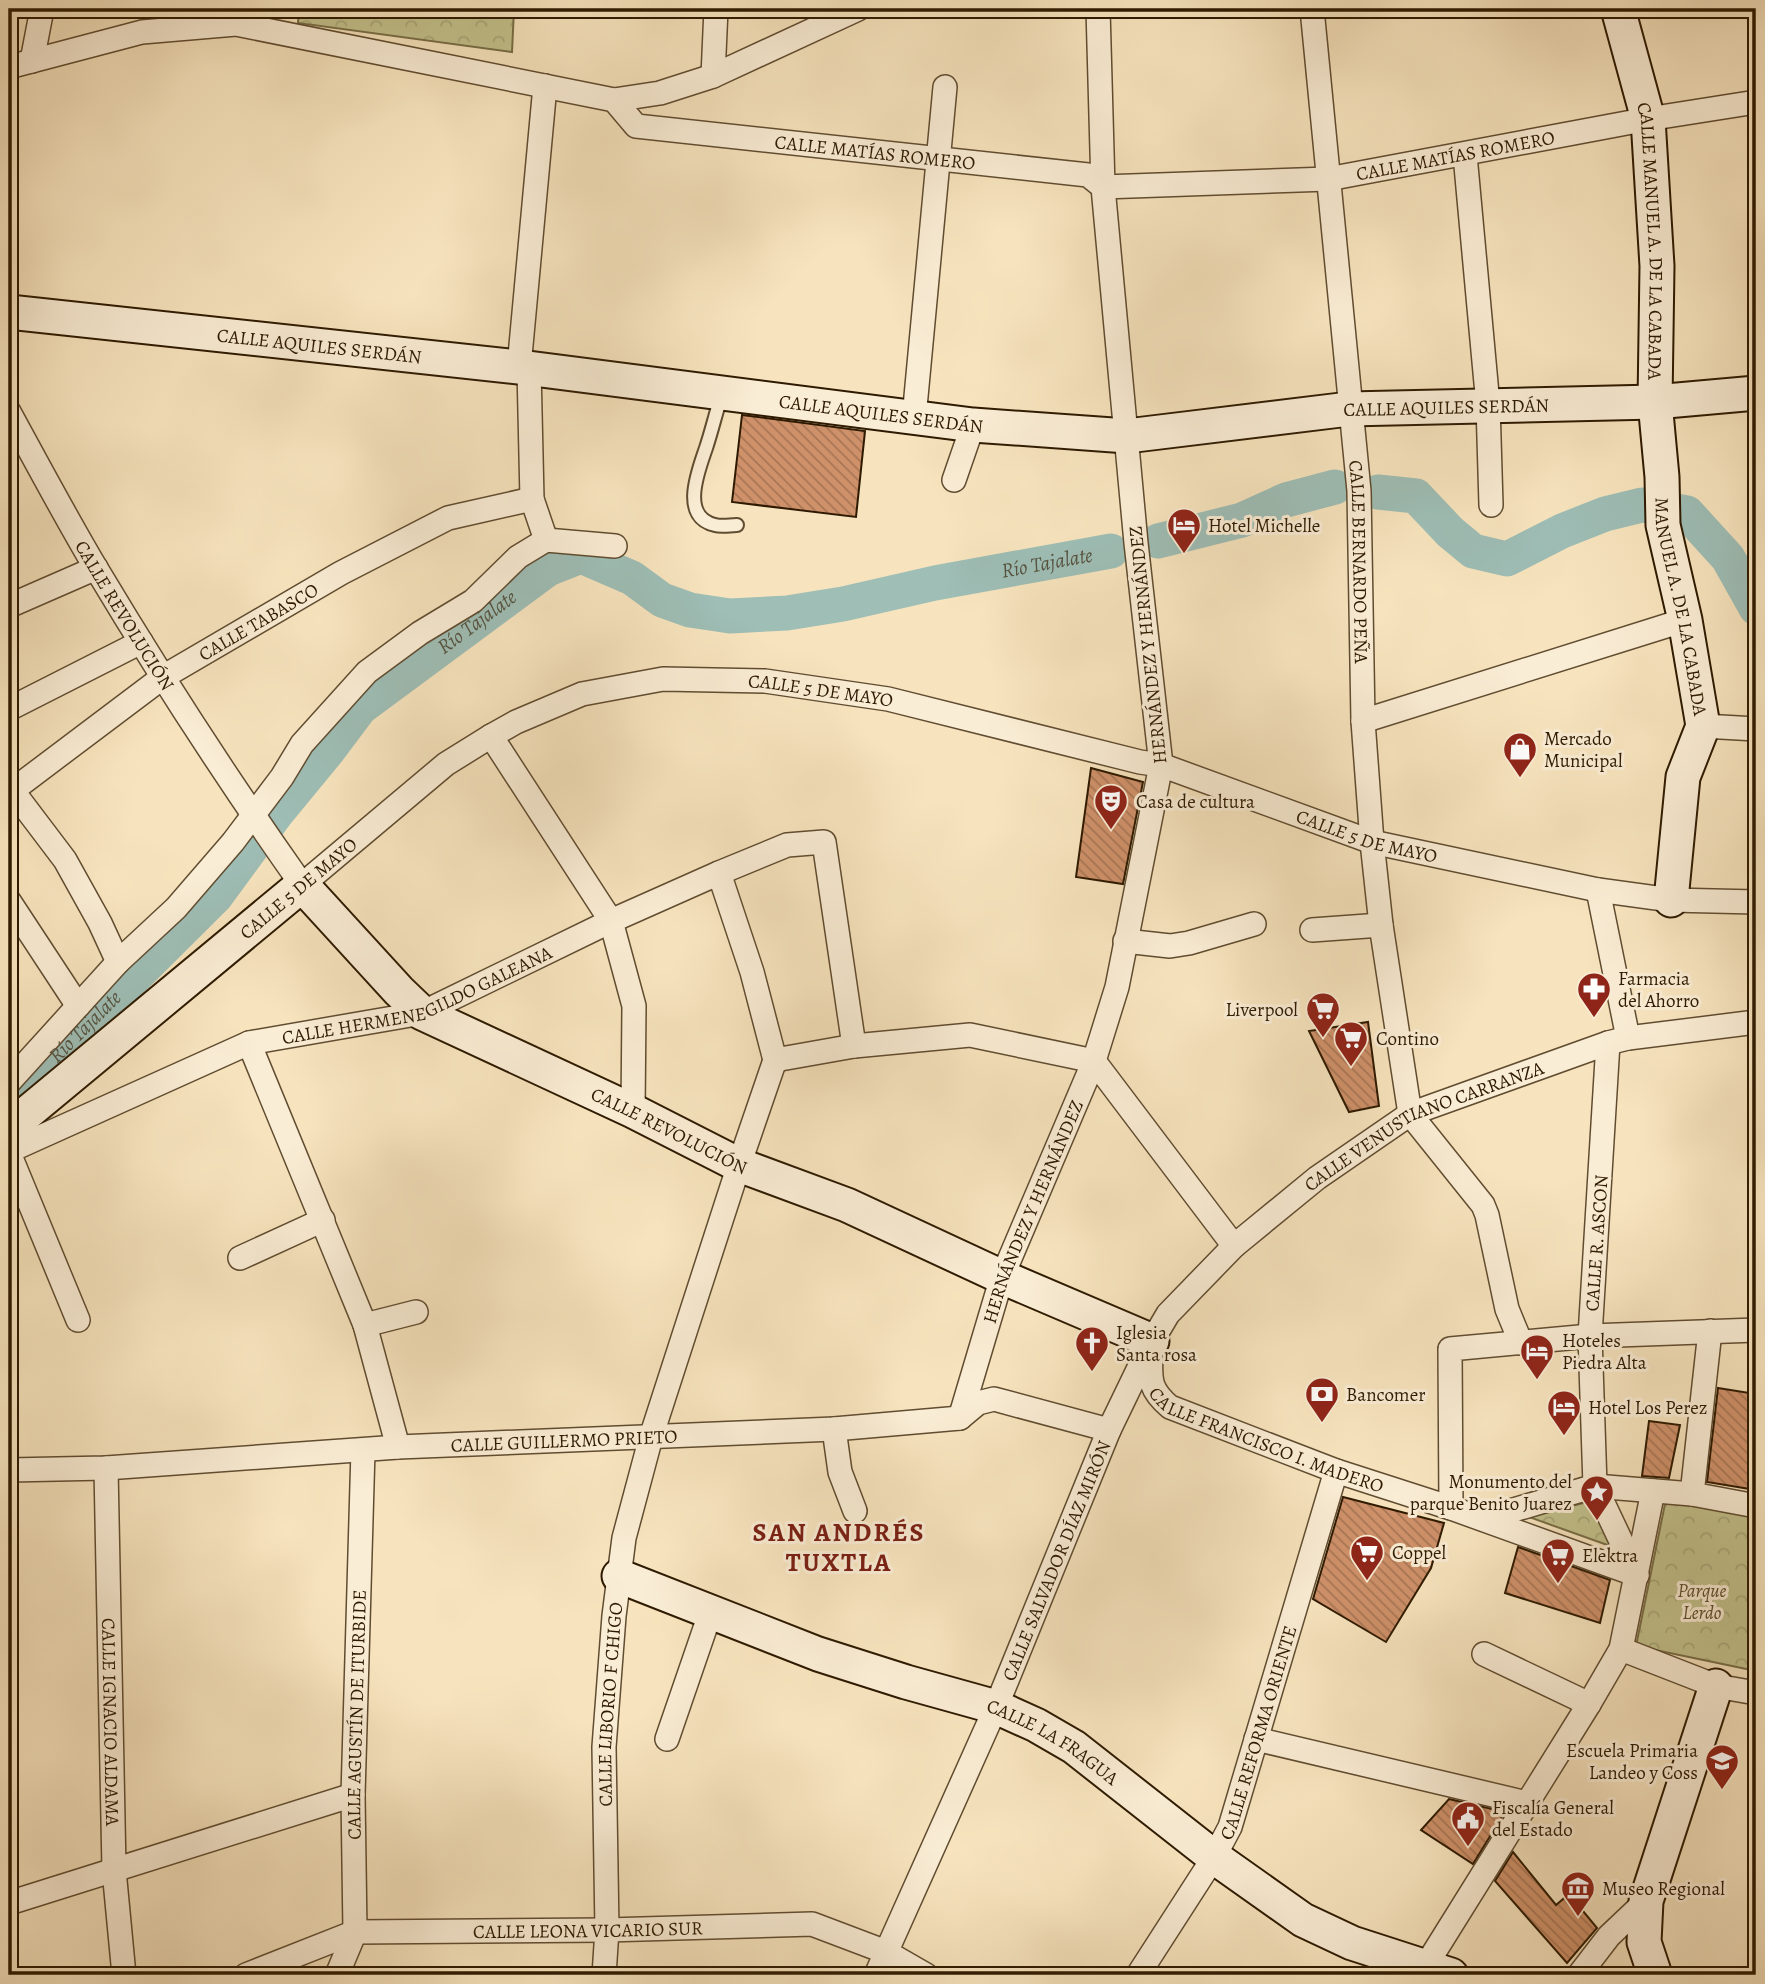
<svg xmlns="http://www.w3.org/2000/svg" width="1765" height="1984" viewBox="0 0 1765 1984" font-family="Alegreya,serif">
<style>
.forest{fill:url(#forest-crowns);stroke:#786e46;stroke-width:2}
.lines{fill:none;stroke-linecap:round;stroke-linejoin:round}
.river{stroke:#9ebeb6;stroke-width:35}
.building{fill:url(#building-back-hatch);stroke:#2e1a00;stroke-width:2}
.lane-casing{stroke:#604c30;stroke-width:16}
.street-casing{stroke:#604c30;stroke-width:26}
.secondary-casing{stroke:#2e1a00;stroke-width:37}
.lane{stroke:#faedd5;stroke-width:12}
.street{stroke:#faedd5;stroke-width:23}
.secondary{stroke:#faedd5;stroke-width:33}
.labels{text-anchor:middle;stroke-width:6;stroke-linejoin:round;paint-order:stroke}
.street-label{font-size:19px;fill:#2e1a00;stroke:#faedd5}
.poi-label{font-size:19px;fill:#2e1a00;stroke:#faedd5;text-anchor:start}
.park-label{font-size:19px;font-style:italic;fill:#5b4c2a;stroke:#faedd5}
.water-label{font-size:21px;font-style:italic;fill:#555340;stroke:#faedd5}
.district-label{font-size:26px;font-weight:bold;letter-spacing:2px;fill:#7a1f14;stroke:#faedd5}
</style>
<defs>
<pattern id="forest-crowns" width="20" height="18" patternUnits="userSpaceOnUse" patternTransform="scale(1.75)"><rect width="20" height="18" fill="#c3c28d"/><path d="M2 6a3 3 0 1 1 6 0M12 15a3 3 0 1 1 6 0" fill="none" stroke="#a8a678"/></pattern>
<pattern id="building-back-hatch" width="6" height="6" patternUnits="userSpaceOnUse" patternTransform="scale(1.75)"><rect width="6" height="6" fill="#cf916a"/><path d="M-1 5l2 2M0 0l6 6M5-1l2 2" fill="none" stroke="#a87655"/></pattern>
</defs>
<rect width="100%" height="100%" fill="#f7e4be"/>
<filter id="stains"><feTurbulence type="fractalNoise" baseFrequency=".00286" numOctaves="4"/><feColorMatrix values="0 0 0 0 .2 0 0 0 0 .09 0 0 0 0 .02 0 0 0 .5 -.17"/></filter>
<radialGradient id="worn" r=".72"><stop offset=".6" stop-color="#630" stop-opacity="0"/><stop offset="1" stop-color="#630" stop-opacity=".3"/></radialGradient>
<g class="forest">
<polygon points="299,9 514,9 512,52 298,23"/>
<polygon points="1666,1499 1756,1516 1756,1671 1636,1646"/>
<polygon points="1595,1500 1613,1547 1529,1517"/>
</g>
<g class="lines">
<g class="river">
<polyline points="1378,492 1416,496 1450,532 1473,551 1507,559 1562,531 1605,514 1642,505 1687,513 1728,558 1756,608"/>
<polyline points="1158,541 1242,520 1286,500 1335,487"/>
<path id="s1" d="M9 1102 216 896 276 814 327 752 360 708 548 569 581 556 632 578 662 600 690 610 730 616 787 613 843 604 935 583 1111 551"/>
</g>
</g>
<g class="building">
<polygon points="742,415 865,431 856,517 732,502"/>
<polygon points="1091,768 1143,782 1123,884 1076,877"/>
<polygon points="1368,1022 1379,1106 1349,1112 1309,1031"/>
<polygon points="1718,1388 1756,1394 1756,1490 1707,1482"/>
<polygon points="1649,1421 1680,1425 1669,1478 1642,1476"/>
<polygon points="1343,1497 1444,1523 1431,1568 1386,1642 1313,1599"/>
<polygon points="1518,1547 1610,1580 1600,1623 1505,1593"/>
<polygon points="1449,1799 1505,1812 1473,1864 1421,1830"/>
<polygon points="1513,1852 1556,1905 1569,1894 1597,1928 1567,1963 1495,1881"/>
</g>
<g class="lines">
<g class="lane-casing">
<path id="lane" d="M722 394C716 412 712 430 706 448 699 469 679 517 715 525 722 527 730 525 737 525"/>
</g>
<g class="street-casing">
<g id="street">
<path id="s2" d="M1312 9 1359 491 1363 721 1372 842 1381 925 1410 1114 1483 1205 1487 1215 1507 1309 1521 1343"/>
<polyline points="32,61 42,9"/>
<path id="s3" d="M9 67 142 32 236 24 614 100 636 126 1088 175 1103 187 1328 179 1648 119 1756 102"/>
<polyline points="713,76 716,9"/>
<polyline points="614,100 660,93 713,76 858,9"/>
<polyline points="1465,155 1488,405 1491,505"/>
<polyline points="519,367 545,86"/>
<polyline points="529,369 532,499 546,540"/>
<path id="s4" d="M9 412C38 465 66 518 97 570 161 677 230 783 302 885L446 764 491 736 516 722 582 694 663 679 765 681 888 699 1140 762 1161 765 1372 842 1598 890 1671 900 1756 902"/>
<polyline points="914,418 945,87"/>
<polyline points="954,480 973,425"/>
<polyline points="9,606 96,568"/>
<polyline points="9,709 141,642"/>
<polyline points="1363,721 1685,620"/>
<polyline points="1703,726 1756,729"/>
<polyline points="491,736 611,921 634,1006 633,1111"/>
<polyline points="12,790 65,860 100,923 118,962"/>
<path id="s5" d="M9 793 163 677 341 573 448 518 532 499"/>
<polyline points="719,873 752,972 775,1060"/>
<polyline points="1598,890 1628,1038"/>
<polyline points="9,901 78,1006"/>
<polyline points="1312,930 1381,925"/>
<polyline points="1125,941 1170,946 1189,943 1254,924"/>
<polyline points="249,1043 365,1325 398,1447"/>
<polyline points="1608,1043 1590,1336 1595,1486 1637,1575"/>
<polyline points="775,1060 854,1046 970,1035 1094,1061 1234,1246"/>
<polyline points="10,1081 118,962 176,908 233,842 282,777 302,744 367,672 420,633 473,601 518,557 546,540 615,546"/>
<path id="s6" d="M9 1151 249 1043 422 1013 611 921 719 873 787 845 824 842 854 1046"/>
<polyline points="9,1153 78,1320"/>
<polyline points="240,1258 323,1220"/>
<polyline points="365,1325 416,1312"/>
<path id="s7" d="M1151 1347C1151 1376 1146 1387 1170 1407L1336 1471 1451 1508 1637 1575"/>
<path id="s8" d="M960 1418 1002 1277 1094 1061 1117 987 1161 765 1136 543 1103 187 1098 9"/>
<polyline points="834,1429 840,1472 855,1511"/>
<path id="s9" d="M106 1468 114 1870 124 1975"/>
<path id="s10" d="M9 1470 106 1468 398 1447 834 1429 960 1418 978 1403 994 1399 1109 1430"/>
<polyline points="1692,1494 1710,1331"/>
<polyline points="1451,1508 1450,1349 1590,1336 1756,1330"/>
<polyline points="1483,1519 1595,1486 1692,1494 1756,1506"/>
<polyline points="1621,1649 1716,1686 1756,1693"/>
<polyline points="1484,1654 1589,1704"/>
<polyline points="667,1739 711,1611"/>
<polyline points="1256,1739 1527,1803"/>
<polyline points="9,1903 353,1795"/>
<path id="s11" d="M246 1975 355 1932 607 1930 812 1924 886 1952 926 1975"/>
<path id="s12" d="M337 1975 355 1932 353 1795 363 1450"/>
<path id="s13" d="M604 1975 607 1930 604 1747 614 1616 624 1538 651 1437 739 1165 775 1060"/>
<path id="s14" d="M876 1975 996 1707 1109 1430 1152 1341 1168 1314 1234 1246 1317 1178 1410 1114 1608 1043 1628 1038 1756 1022"/>
<path id="s15" d="M1138 1975 1214 1857 1230 1827 1336 1471"/>
<polyline points="1420,1975 1589,1704 1621,1649 1653,1491"/>
<polyline points="1579,1975 1609,1936 1646,1901"/>
</g>
</g>
<g class="secondary-casing">
<g id="secondary">
<path id="s16" d="M1618 9 1648 119 1657 266 1655 402 1662 477 1663 525 1685 620 1703 726 1683 777 1671 900"/>
<path id="s17" d="M9 312 519 367 973 425 1127 436 1349 409 1655 402 1756 393"/>
<path id="s18" d="M9 1128 302 885 399 991 422 1013 633 1111 739 1165 847 1205 1002 1277 1152 1341"/>
<path id="s19" d="M619 1576 818 1654 906 1682 996 1707 1036 1725 1074 1747 1214 1857 1303 1920 1352 1943 1451 1975"/>
<polyline points="1655,1975 1644,1942 1646,1901 1716,1686"/>
</g>
</g>
<use href="#lane" class="lane"/>
<use href="#street" class="street"/>
<use href="#secondary" class="secondary"/>
</g>
<defs>
<g id="hotel-pin" transform="scale(1.75)"><path d="M0 17L-7.5 6A9.5 9.5 0 1 1 7.5 6Z" fill="#8f2418" stroke="#faedd5"/><path d="M-6-4.5h1.5V1H6V5H4.5V3h-9V5H-6ZM-4 0a1.8 1.8 0 1 1 3.6 0ZM.5 0V-2.5h3Q6-2.5 6 0Z" fill="#fff"/></g>
<g id="shop-pin" transform="scale(1.75)"><path d="M0 17L-7.5 6A9.5 9.5 0 1 1 7.5 6Z" fill="#8f2418" stroke="#faedd5"/><path d="M-5-2.5h2.3a2.7 3.5 0 0 1 5.4 0H5L5.5 6h-11ZM-1.5-2.5h3a1.5 2.3 0 0 0-3 0Z" fill="#fff"/></g>
<g id="theatre-pin" transform="scale(1.75)"><path d="M0 17L-7.5 6A9.5 9.5 0 1 1 7.5 6Z" fill="#8f2418" stroke="#faedd5"/><path d="M-5-5.5Q0-4 5-5.5V0Q5 5 0 6Q-5 5-5 0ZM-3.3-2.5H-1v1.5H-3.3ZM1-2.5H3.3v1.5H1ZM-2.8 1Q0 5.5 2.8 1Z" fill="#fff"/></g>
<g id="pharmacy-pin" transform="scale(1.75)"><path d="M0 17L-7.5 6A9.5 9.5 0 1 1 7.5 6Z" fill="#8f2418" stroke="#faedd5"/><path d="M-2-6h4v4h4v4h-4v4h-4v-4h-4v-4h4Z" fill="#fff"/></g>
<g id="supermarket-pin" transform="scale(1.75)"><path d="M0 17L-7.5 6A9.5 9.5 0 1 1 7.5 6Z" fill="#8f2418" stroke="#faedd5"/><path d="M-6-5.5h2.5l.6 2H6L4.5 2H-2.5L-4.4-4H-6ZM-1.5 3.2a1.3 1.3 0 1 0 .1 0ZM3 3.2a1.3 1.3 0 1 0 .1 0Z" fill="#fff"/></g>
<g id="church-pin" transform="scale(1.75)"><path d="M0 17L-7.5 6A9.5 9.5 0 1 1 7.5 6Z" fill="#8f2418" stroke="#faedd5"/><path d="M-1.2-6h2.4v3.5h3.3v2.4h-3.3V6h-2.4V-.1h-3.3v-2.4h3.3Z" fill="#fff"/></g>
<g id="bank-pin" transform="scale(1.75)"><path d="M0 17L-7.5 6A9.5 9.5 0 1 1 7.5 6Z" fill="#8f2418" stroke="#faedd5"/><path d="M-6-4H6V4H-6ZM0-2.3a2.3 2.3 0 1 0 0 4.6a2.3 2.3 0 1 0 0-4.6Z" fill="#fff"/></g>
<g id="sight-pin" transform="scale(1.75)"><path d="M0 17L-7.5 6A9.5 9.5 0 1 1 7.5 6Z" fill="#8f2418" stroke="#faedd5"/><path d="M0-6L1.8-2.2L6-1.7L2.9 1.2L3.7 5.4L0 3.3L-3.7 5.4L-2.9 1.2L-6-1.7L-1.8-2.2Z" fill="#fff"/></g>
<g id="school-pin" transform="scale(1.75)"><path d="M0 17L-7.5 6A9.5 9.5 0 1 1 7.5 6Z" fill="#8f2418" stroke="#faedd5"/><path d="M0-5L7-2L0 1L-7-2ZM-4 1L0 2.5L4 1V4Q0 6-4 4Z" fill="#fff"/></g>
<g id="civic-pin" transform="scale(1.75)"><path d="M0 17L-7.5 6A9.5 9.5 0 1 1 7.5 6Z" fill="#8f2418" stroke="#faedd5"/><path d="M-.6-6.5H3V-4.5H.6V-3L4-1V1h2V6H-6V1h2V-1L-.6-3ZM-1.2 2.5V6h2.4V2.5Z" fill="#fff"/></g>
<g id="museum-pin" transform="scale(1.75)"><path d="M0 17L-7.5 6A9.5 9.5 0 1 1 7.5 6Z" fill="#8f2418" stroke="#faedd5"/><path d="M0-6L6-3V-2H-6V-3ZM-5-1h2V3h-2ZM-1-1h2V3h-2ZM3-1h2V3H3ZM-6 4H6V6H-6Z" fill="#fff"/></g>
</defs>
<g fill-rule="evenodd">
<use href="#hotel-pin" x="1184" y="525"/>
<use href="#shop-pin" x="1520" y="749"/>
<use href="#theatre-pin" x="1111" y="801"/>
<use href="#pharmacy-pin" x="1594" y="989"/>
<use href="#supermarket-pin" x="1323" y="1009"/>
<use href="#supermarket-pin" x="1351" y="1038"/>
<use href="#church-pin" x="1092" y="1343"/>
<use href="#hotel-pin" x="1537" y="1351"/>
<use href="#bank-pin" x="1322" y="1394"/>
<use href="#hotel-pin" x="1564" y="1407"/>
<use href="#sight-pin" x="1597" y="1492"/>
<use href="#supermarket-pin" x="1367" y="1552"/>
<use href="#supermarket-pin" x="1558" y="1555"/>
<use href="#school-pin" x="1722" y="1761"/>
<use href="#civic-pin" x="1468" y="1818"/>
<use href="#museum-pin" x="1578" y="1888"/>
</g>
<g class="labels">
<g class="street-label">
<text dy="7" stroke="none"><textPath href="#s3" startOffset="892">CALLE MATÍAS ROMERO</textPath></text>
<text dy="7" stroke="none"><textPath href="#s3" startOffset="1480">CALLE MATÍAS ROMERO</textPath></text>
<text dy="7" stroke="none"><textPath href="#s16" startOffset="236">CALLE MANUEL A. DE LA CABADA</textPath></text>
<text dy="7" stroke="none"><textPath href="#s17" startOffset="312">CALLE AQUILES SERDÁN</textPath></text>
<text dy="7" stroke="none"><textPath href="#s17" startOffset="1446">CALLE AQUILES SERDÁN</textPath></text>
<text dy="7" stroke="none"><textPath href="#s17" startOffset="878">CALLE AQUILES SERDÁN</textPath></text>
<text dy="7" stroke="none"><textPath href="#s2" startOffset="555">CALLE BERNARDO PEÑA</textPath></text>
<text dy="7" stroke="none"><textPath href="#s16" startOffset="604">MANUEL A. DE LA CABADA</textPath></text>
<text dy="7" stroke="none"><textPath href="#s4" startOffset="234">CALLE REVOLUCIÓN</textPath></text>
<text dy="7" stroke="none"><textPath href="#s5" startOffset="303">CALLE TABASCO</textPath></text>
<text transform="translate(1147 645) rotate(-96)" y="7">HERNÁNDEZ Y HERNÁNDEZ</text>
<text dy="7" stroke="none"><textPath href="#s4" startOffset="1139">CALLE 5 DE MAYO</textPath></text>
<text dy="7" stroke="none"><textPath href="#s4" startOffset="1706">CALLE 5 DE MAYO</textPath></text>
<text transform="translate(298 888) rotate(-40)" y="7">CALLE 5 DE MAYO</text>
<text dy="7" stroke="none"><textPath href="#s6" startOffset="439">CALLE HERMENEGILDO GALEANA</textPath></text>
<text dy="7" stroke="none"><textPath href="#s18" startOffset="830">CALLE REVOLUCIÓN</textPath></text>
<text dy="7" stroke="none"><textPath href="#s14" startOffset="1045">CALLE VENUSTIANO CARRANZA</textPath></text>
<text dy="7" stroke="none"><textPath href="#s8" startOffset="219">HERNÁNDEZ Y HERNÁNDEZ</textPath></text>
<text transform="translate(1596 1243) rotate(-86)" y="7">CALLE R. ASCON</text>
<text dy="7" stroke="none"><textPath href="#s7" startOffset="168">CALLE FRANCISCO I. MADERO</textPath></text>
<text dy="7" stroke="none"><textPath href="#s10" startOffset="556">CALLE GUILLERMO PRIETO</textPath></text>
<text dy="7" stroke="none"><textPath href="#s14" startOffset="452">CALLE SALVADOR DÍAZ MIRÓN</textPath></text>
<text dy="7" stroke="none"><textPath href="#s13" startOffset="271">CALLE LIBORIO F CHIGO</textPath></text>
<text dy="7" stroke="none"><textPath href="#s12" startOffset="264">CALLE AGUSTÍN DE ITURBIDE</textPath></text>
<text dy="7" stroke="none"><textPath href="#s9" startOffset="254">CALLE IGNACIO ALDAMA</textPath></text>
<text dy="7" stroke="none"><textPath href="#s15" startOffset="273">CALLE REFORMA ORIENTE</textPath></text>
<text dy="7" stroke="none"><textPath href="#s19" startOffset="466">CALLE LA FRAGUA</textPath></text>
<text dy="7" stroke="none"><textPath href="#s11" startOffset="350">CALLE LEONA VICARIO SUR</textPath></text>
</g>
<g class="poi-label">
<text x="1208" y="532">Hotel Michelle</text>
<text x="1544" y="745">Mercado<tspan x="1544" dy="22">Municipal</tspan></text>
<text x="1136" y="808">Casa de cultura</text>
<text x="1618" y="985">Farmacia<tspan x="1618" dy="22">del Ahorro</tspan></text>
<text x="1298" y="1016" text-anchor="end">Liverpool</text>
<text x="1376" y="1045">Contino</text>
<text x="1116" y="1339">Iglesia<tspan x="1116" dy="22">Santa rosa</tspan></text>
<text x="1562" y="1347">Hoteles<tspan x="1562" dy="22">Piedra Alta</tspan></text>
<text x="1346" y="1401">Bancomer</text>
<text x="1588" y="1414">Hotel Los Perez</text>
<text x="1572" y="1488" text-anchor="end">Monumento del<tspan x="1572" dy="22">parque Benito Juarez</tspan></text>
<text x="1392" y="1559">Coppel</text>
<text x="1582" y="1562">Elektra</text>
<text x="1698" y="1757" text-anchor="end">Escuela Primaria<tspan x="1698" dy="22">Landeo y Coss</tspan></text>
<text x="1492" y="1814">Fiscalía General<tspan x="1492" dy="22">del Estado</tspan></text>
<text x="1602" y="1895">Museo Regional</text>
</g>
<g class="park-label">
<text x="1702" y="1597">Parque<tspan x="1702" dy="22">Lerdo</tspan></text>
</g>
<g class="water-label">
<text dy="7" stroke="none"><textPath href="#s1" startOffset="1283">Río Tajalate</textPath></text>
<text dy="7" stroke="none"><textPath href="#s1" startOffset="674">Río Tajalate</textPath></text>
<text dy="7" stroke="none"><textPath href="#s1" startOffset="107">Río Tajalate</textPath></text>
</g>
<g class="district-label">
<text x="839" y="1541">SAN ANDRÉS<tspan x="839" dy="30">TUXTLA</tspan></text>
</g>
</g>
<rect width="1765" height="1984" fill="none" stroke="#f7e4be" stroke-width="35"/>
<rect x="10" y="10" width="1744" height="1963" fill="none" stroke="#2e1a00" stroke-width="3.5"/>
<rect x="18" y="18" width="1730" height="1949" fill="none" stroke="#2e1a00" stroke-width="2"/>
<rect width="100%" height="100%" filter="url(#stains)"/>
<rect width="100%" height="100%" fill="url(#worn)"/>
</svg>
